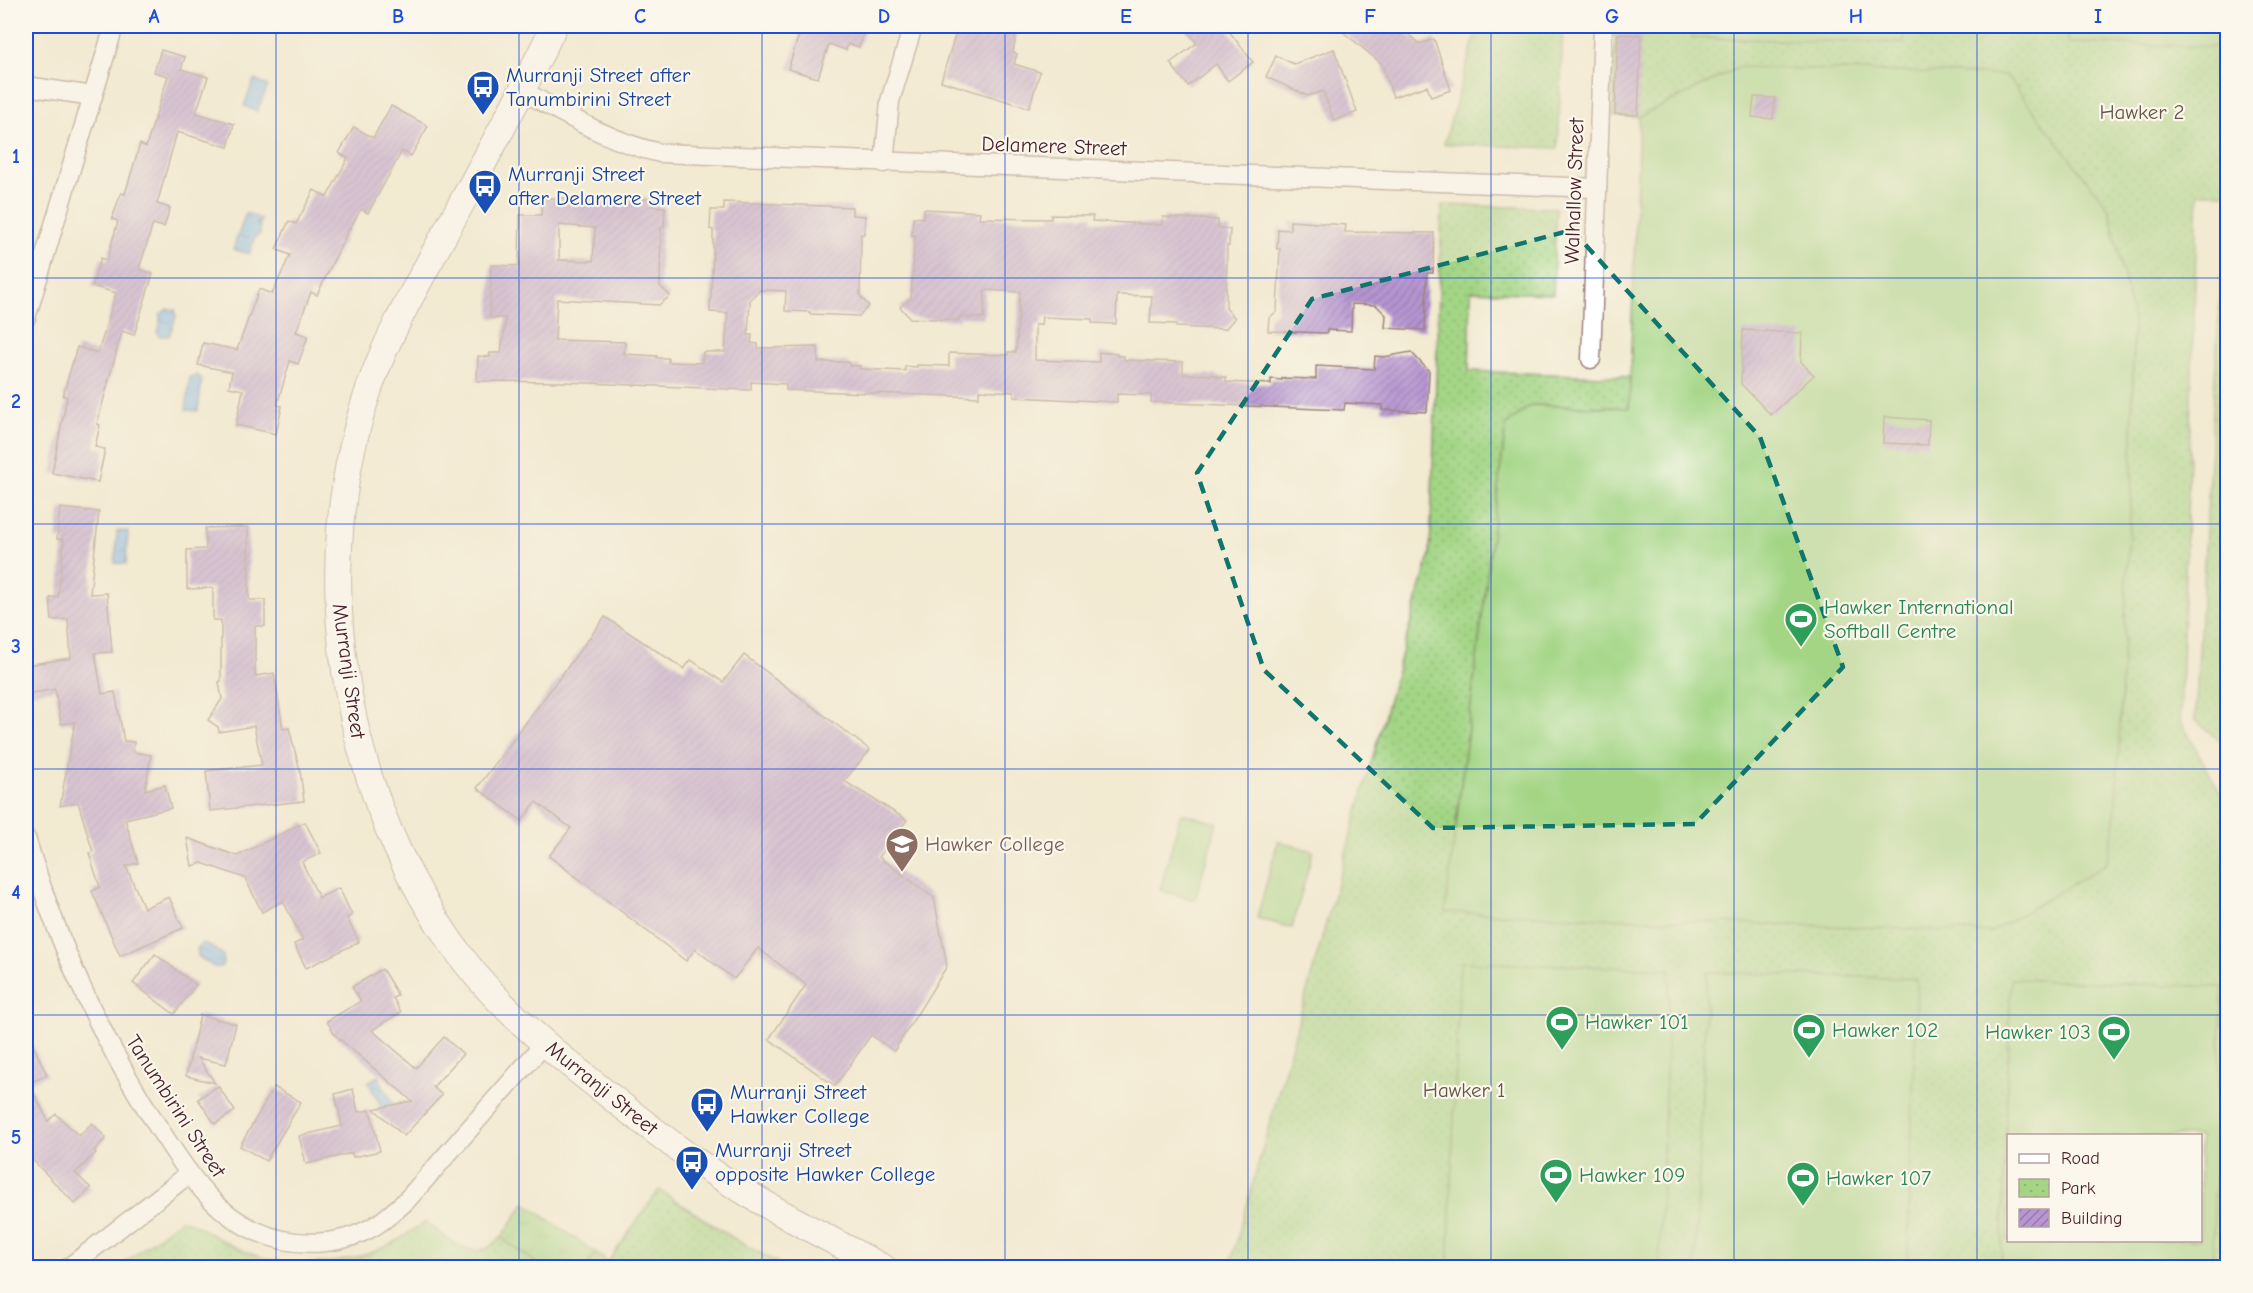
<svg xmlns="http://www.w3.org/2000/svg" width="2253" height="1293" viewBox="0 0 2253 1293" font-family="'Comic Neue',sans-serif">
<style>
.grass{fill:url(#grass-tufts);stroke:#767a58;stroke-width:1.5}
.park{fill:url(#park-dots);stroke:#767a58;stroke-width:1.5;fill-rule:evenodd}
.garden{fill:#a3d585;stroke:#767a58;stroke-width:1.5;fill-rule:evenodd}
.water{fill:url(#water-ripples);stroke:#646b8d;stroke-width:1.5}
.building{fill:url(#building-hatch);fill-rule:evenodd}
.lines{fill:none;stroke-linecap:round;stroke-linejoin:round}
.street-casing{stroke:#9e847e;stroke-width:21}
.secondary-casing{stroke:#9e847e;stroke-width:28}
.street{stroke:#fff;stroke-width:18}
.secondary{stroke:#fff;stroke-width:26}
.marked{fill:none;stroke:#0f766e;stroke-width:4.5;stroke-dasharray:12 8;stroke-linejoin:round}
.grid{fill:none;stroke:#1d4ed8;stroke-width:1.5;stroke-opacity:0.55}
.labels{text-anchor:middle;stroke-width:4.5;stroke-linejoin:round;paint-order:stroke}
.transit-label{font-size:21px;fill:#164399;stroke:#fbf7ec;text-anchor:start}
.park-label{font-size:21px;fill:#655646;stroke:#fbf7ec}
.street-label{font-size:21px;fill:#4a1f2b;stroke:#fbf7ec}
.leisure-label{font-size:21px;fill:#27864d;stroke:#fbf7ec;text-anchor:start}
.education-label{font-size:21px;fill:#785e54;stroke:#fbf7ec;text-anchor:start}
.neatline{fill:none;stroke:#1d4ed8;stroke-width:2}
.grid-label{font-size:20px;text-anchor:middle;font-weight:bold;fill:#1d4ed8}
</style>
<defs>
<pattern id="grass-tufts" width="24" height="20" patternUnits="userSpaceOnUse" patternTransform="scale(1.5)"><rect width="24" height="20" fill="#a3d585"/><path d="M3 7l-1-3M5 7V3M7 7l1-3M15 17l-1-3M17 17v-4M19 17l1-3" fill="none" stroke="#8eb673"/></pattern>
<pattern id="park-dots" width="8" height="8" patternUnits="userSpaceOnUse" patternTransform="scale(1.5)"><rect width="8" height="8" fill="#a3d585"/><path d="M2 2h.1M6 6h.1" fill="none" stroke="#8eb673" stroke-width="1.8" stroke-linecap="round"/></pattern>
<pattern id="water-ripples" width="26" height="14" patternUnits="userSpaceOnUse" patternTransform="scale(1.5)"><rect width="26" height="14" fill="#7fb7ef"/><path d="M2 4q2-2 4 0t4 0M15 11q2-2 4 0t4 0" fill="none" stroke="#6a94c2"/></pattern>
<pattern id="building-hatch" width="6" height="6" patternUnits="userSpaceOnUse" patternTransform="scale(1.5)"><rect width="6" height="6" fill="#b695d2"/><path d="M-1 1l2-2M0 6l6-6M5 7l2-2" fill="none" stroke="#9679ab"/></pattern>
</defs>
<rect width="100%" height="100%" fill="#fbf7ec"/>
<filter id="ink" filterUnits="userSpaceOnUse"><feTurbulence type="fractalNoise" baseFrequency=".0167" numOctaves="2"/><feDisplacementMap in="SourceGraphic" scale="12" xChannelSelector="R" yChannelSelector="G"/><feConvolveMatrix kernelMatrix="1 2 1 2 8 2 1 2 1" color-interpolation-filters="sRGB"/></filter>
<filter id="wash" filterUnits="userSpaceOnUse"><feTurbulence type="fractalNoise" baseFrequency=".008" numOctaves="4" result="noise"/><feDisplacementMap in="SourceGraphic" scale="24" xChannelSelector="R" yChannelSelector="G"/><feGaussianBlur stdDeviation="1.35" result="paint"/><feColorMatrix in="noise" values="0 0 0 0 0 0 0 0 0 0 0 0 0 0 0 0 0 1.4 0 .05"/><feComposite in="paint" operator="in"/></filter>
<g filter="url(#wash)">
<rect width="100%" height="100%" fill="#f2ead1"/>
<polygon class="grass" points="525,1203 596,1253 586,1267 542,1267 501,1238"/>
<g class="park">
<polygon points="1478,26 1563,26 1558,148 1444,144"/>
<path d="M1643 26H2227V193H2198L2180 720 2227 805V1267L1229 1268 1430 554 1442 205 1556 208 1553 294 1471 291 1469 371 1631 377 1629 408 1531 405 2132 474 2133 320 2109 209 1740 67 1639 117 1613 116 1615 35 1642 36ZM2008 1136H2200V1240H2008Z"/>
<polygon points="2221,275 2228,275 2227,747 2195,720"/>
<polygon points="659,1190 738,1241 785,1267 586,1267 596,1253 608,1262"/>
<path d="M180 1220C197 1222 207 1233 221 1240 228 1244 235 1247 242 1250 289 1272 354 1266 398 1240 407 1235 416 1228 425 1222 442 1234 462 1255 485 1249 490 1248 496 1242 501 1238L542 1267H119Z"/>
</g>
<g class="garden">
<polygon points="1693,26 1905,26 1904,43 1692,38"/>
<polygon points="2068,26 2227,26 2227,47 2068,43"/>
<polygon points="1740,67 2006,75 2109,209 2133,320 2132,474 2115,822 2106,864 1991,932 1445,912 1506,425 1531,405 1629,408 1639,117"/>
<polygon points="1181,813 1217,823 1195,900 1160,890"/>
<polygon points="1278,841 1313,851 1292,928 1257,918"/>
<polygon points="1460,962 1670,969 1659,1267 1448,1267"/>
<polygon points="1707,972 1917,979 1907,1267 1695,1267"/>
<path d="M2011 979 2222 987 2212 1267H2001ZM2008 1136H2200V1240H2008Z"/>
</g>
<g class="water">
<polygon points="254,80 268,86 257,111 244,106"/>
<polygon points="246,213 261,219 260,223 255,223 260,225 260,234 255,237 249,254 233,249"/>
<polygon points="167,309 175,310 176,317 169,336 159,336 157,332 160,327 160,315"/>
<polygon points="195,375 199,376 199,379 202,379 198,411 186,410 190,377 193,378"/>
<polygon points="117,531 128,531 126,564 115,563"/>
<polygon points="203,943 207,944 223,955 224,962 221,967 214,967 198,956 197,948"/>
<polygon points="378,1076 394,1106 384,1112 368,1082"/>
</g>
<g id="blocks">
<g class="building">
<polygon points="783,26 866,26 859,47 848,44 846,50 829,44 818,78 788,69 799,35 782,29"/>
<polygon points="958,26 1018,26 1013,52 1017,54 1014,64 1040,72 1029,108 941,81"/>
<polygon points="1183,26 1225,26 1253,62 1228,81 1216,64 1188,86 1170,63 1197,43"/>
<polygon points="1336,26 1398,26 1420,44 1434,39 1451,90 1431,97 1427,86 1393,97 1382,64"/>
<polygon points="1618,34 1641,35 1638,115 1615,114"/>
<polygon points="1334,49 1357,112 1334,121 1323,91 1308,96 1266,77 1276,56 1294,64"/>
<polygon points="161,50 185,57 181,69 208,77 196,113 234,124 228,147 177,132 157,204 170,208 164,227 153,224 139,269 153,274 134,335 122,331 97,424 100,425 95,447 105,449 98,482 52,473 67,397 63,396 77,347 98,353 116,293 92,286 101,258 107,260 118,221 112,219 121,193 125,194 140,144 146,147 168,76 154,72"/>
<polygon points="1754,97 1775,98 1773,119 1752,117"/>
<polygon points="391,106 428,126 411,156 402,151 368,213 361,209 345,237 317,295 311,292 296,332 308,336 298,364 290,361 277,405 282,406 276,434 236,425 243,390 229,387 232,372 198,365 203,343 237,350 259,289 272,294 290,255 276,249 289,221 296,224 314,190 327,197 348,158 339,153 354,127 373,138"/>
<path d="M542 198 653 199V206L665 207 664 227 661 228 660 286 670 296 659 305 557 299 555 340 625 342 624 354 657 356V358H668V362L702 363 703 352H725L728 313 710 312 713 254V230L710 229 711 210H724V202L852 207V215L865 216 864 234H861L860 296 869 306 859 316 810 314V312L785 311 786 291 760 290 750 300 748 335H752L751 343 758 344V348L818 347V362H849V366H860V369L905 371V366L917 367V365L949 366V353L1008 355V352H1016L1020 292 985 290 984 318 959 317V320L910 318 900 307 911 298 915 235H912L913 217 923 218 924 209 980 212 979 218 1051 219V215L1093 216 1092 221 1163 225V217L1218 220V228L1230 229 1229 246H1227L1226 308 1235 318 1225 329 1176 327V324L1150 323 1152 296 1117 295 1116 324 1092 323V319L1042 317 1041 325H1035V360L1099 362V352L1117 354V356H1124V360L1183 362V374L1216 375V377H1226V382L1271 384V379L1282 380V378L1316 379V366L1374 369 1375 356 1384 357 1411 352 1429 371 1427 412 1382 410V405L1345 403 1344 410 1151 402V395L1117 394V402L1014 397V392L979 390V397L786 390V384L751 382V390L564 382 477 381 478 356 490 357V353H501L506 318H490L491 265 519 266 520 215H541ZM559 225 595 228 593 261 559 260Z"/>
<polygon points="1290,221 1346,225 1345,232 1434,233 1433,273 1427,273 1425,330 1385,328 1386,315 1376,305 1352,304 1351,331 1327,330 1327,333 1268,331 1269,318 1277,311 1280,249 1277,249 1278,229 1290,230"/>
<polygon points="1743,330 1802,333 1801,362 1814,375 1771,415 1741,384"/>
<polygon points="1884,417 1929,420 1928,445 1883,443"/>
<polygon points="60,508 99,512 90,594 107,593 112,652 95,653 102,694 115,692 124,741 134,742 133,752 151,755 145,790 165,785 171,808 125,819 138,863 126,866 144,908 169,897 183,928 120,956 92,891 100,887 89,853 93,852 78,802 60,806 75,722 61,724 55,689 27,694 26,682 26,665 71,658 68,619 52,620 50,598 58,597 64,540 57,539"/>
<polygon points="248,527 249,600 265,600 265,626 255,626 255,676 274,673 283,729 289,728 300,771 304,801 210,811 206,771 262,765 254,726 219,732 218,727 208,720 222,699 219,682 221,681 221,620 213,620 213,588 187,589 187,550 206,549 205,528"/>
<polygon points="605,617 684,669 691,660 723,682 744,655 870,750 844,781 907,820 879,857 934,898 947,966 894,1051 871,1035 835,1086 769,1039 806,985 758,948 734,979 695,949 686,961 549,856 571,828 536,802 522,821 477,788"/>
<polygon points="305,822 321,853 302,862 319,898 339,888 352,915 347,918 359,942 306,968 294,944 303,940 283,901 262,912 245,878 202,863 192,866 187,838 237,856"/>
<polygon points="155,954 196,985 174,1014 133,983"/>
<polygon points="382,969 398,995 393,998 401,1012 372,1030 416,1068 444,1037 463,1054 433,1087 442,1095 404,1136 374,1109 412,1101 335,1035 327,1021 361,1001 352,987"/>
<polygon points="200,1015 236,1024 226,1064 198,1058 215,1083 186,1076"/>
<polygon points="26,1030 47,1075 29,1083 48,1121 56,1114 79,1136 92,1123 106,1138 94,1151 96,1153 75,1173 91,1188 75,1204 26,1153"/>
<polygon points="218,1086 235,1111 215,1124 198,1099"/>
<polygon points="274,1087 301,1102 266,1161 240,1146"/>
<polygon points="353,1089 358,1112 370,1110 380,1151 353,1157 352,1153 306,1164 299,1136 342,1126 335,1094"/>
</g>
</g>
</g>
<g filter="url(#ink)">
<use href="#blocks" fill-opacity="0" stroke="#9e847e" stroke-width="1.5"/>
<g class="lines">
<g class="street-casing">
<g id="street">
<polyline points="26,86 93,96"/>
<path d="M523 91C567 115 610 142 660 153L1597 188"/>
<polyline points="884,163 890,101 913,26"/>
<polyline points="26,318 114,26"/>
<polyline points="1591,359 1603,26"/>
<path d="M26 838C57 942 101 1040 160 1130 186 1170 211 1211 256 1231 295 1249 346 1247 382 1221 390 1215 398 1208 406 1201L545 1043"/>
<polyline points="68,1268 189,1174"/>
</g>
</g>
<g class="secondary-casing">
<path id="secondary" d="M554 26C520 98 481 167 443 237 416 287 387 336 369 389 338 479 331 577 345 671 359 769 394 860 450 941 487 996 540 1041 592 1082 624 1107 656 1133 690 1157 751 1199 818 1233 884 1268"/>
</g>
<use href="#street" class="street"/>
<use href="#secondary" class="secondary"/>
</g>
</g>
<path d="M0 0H2253V1293H0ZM1572 230 1760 437 1843 667 1695 824 1433 828 1264 670 1197 473 1312 299Z" fill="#f2ead1" fill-opacity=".55" fill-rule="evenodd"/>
<path class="marked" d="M1572 230 1760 437 1843 667 1695 824 1433 828 1264 670 1197 473 1312 299Z"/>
<path class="grid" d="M276 26V1268M519 26V1268M762 26V1268M1005 26V1268M1248 26V1268M1491 26V1268M1734 26V1268M1977 26V1268M26 278H2228M26 524H2228M26 769H2228M26 1015H2228"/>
<defs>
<g id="bus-pin" transform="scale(1.725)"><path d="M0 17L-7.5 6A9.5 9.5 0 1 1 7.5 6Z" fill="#1a4fb4" stroke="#fbf7ec"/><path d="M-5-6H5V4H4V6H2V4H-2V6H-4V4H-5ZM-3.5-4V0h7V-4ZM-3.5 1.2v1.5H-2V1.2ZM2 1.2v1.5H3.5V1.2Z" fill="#fff"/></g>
<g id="stadium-pin" transform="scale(1.725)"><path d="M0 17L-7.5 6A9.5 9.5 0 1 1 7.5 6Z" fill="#2e9e5b" stroke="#fbf7ec"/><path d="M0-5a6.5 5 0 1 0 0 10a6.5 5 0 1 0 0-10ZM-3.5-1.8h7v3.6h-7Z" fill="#fff"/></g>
<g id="school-pin" transform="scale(1.725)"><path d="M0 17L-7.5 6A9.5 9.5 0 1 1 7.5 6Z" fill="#8d6e63" stroke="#fbf7ec"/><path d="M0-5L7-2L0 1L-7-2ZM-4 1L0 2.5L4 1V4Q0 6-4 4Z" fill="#fff"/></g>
</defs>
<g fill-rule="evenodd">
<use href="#bus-pin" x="483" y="87"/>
<use href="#bus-pin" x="485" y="186"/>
<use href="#stadium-pin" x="1801" y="619"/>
<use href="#school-pin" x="902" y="844"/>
<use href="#stadium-pin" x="1562" y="1022"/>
<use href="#stadium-pin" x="1809" y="1030"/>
<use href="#stadium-pin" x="2114" y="1032"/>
<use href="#bus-pin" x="707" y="1104"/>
<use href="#bus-pin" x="692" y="1162"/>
<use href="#stadium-pin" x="1556" y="1175"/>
<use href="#stadium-pin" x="1803" y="1178"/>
</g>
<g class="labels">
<g class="transit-label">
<text x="506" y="82">Murranji Street after<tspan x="506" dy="24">Tanumbirini Street</tspan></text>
<text x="508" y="181">Murranji Street<tspan x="508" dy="24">after Delamere Street</tspan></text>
<text x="730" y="1099">Murranji Street<tspan x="730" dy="24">Hawker College</tspan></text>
<text x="715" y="1157">Murranji Street<tspan x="715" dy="24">opposite Hawker College</tspan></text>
</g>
<g class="park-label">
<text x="2142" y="119">Hawker 2</text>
<text x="1464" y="1097">Hawker 1</text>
</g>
<g class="street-label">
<text transform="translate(1054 146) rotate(2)" y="7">Delamere Street</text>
<text transform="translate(1574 191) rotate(-88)" y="7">Walhallow Street</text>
<text transform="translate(349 671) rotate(82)" y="7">Murranji Street</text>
<text transform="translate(602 1088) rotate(39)" y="7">Murranji Street</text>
<text transform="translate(176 1106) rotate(57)" y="7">Tanumbirini Street</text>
</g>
<g class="leisure-label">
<text x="1824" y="614">Hawker International<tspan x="1824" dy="24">Softball Centre</tspan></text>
<text x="1585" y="1029">Hawker 101</text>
<text x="1832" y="1037">Hawker 102</text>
<text x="2091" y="1039" text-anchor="end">Hawker 103</text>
<text x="1579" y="1182">Hawker 109</text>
<text x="1826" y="1185">Hawker 107</text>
</g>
<g class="education-label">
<text x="925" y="851">Hawker College</text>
</g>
</g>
<rect width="2253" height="1293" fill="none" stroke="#fbf7ec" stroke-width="66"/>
<rect x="2007" y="1134" width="195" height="108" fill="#fbf7ec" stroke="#b4a19f" stroke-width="1.5"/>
<rect x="2019" y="1154" width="30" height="9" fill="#ffffff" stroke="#b4a19f" stroke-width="1.5"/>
<text x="2061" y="1164" font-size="18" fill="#4a1f2b">Road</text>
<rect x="2019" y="1179" width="30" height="18" fill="url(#park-dots)" stroke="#b4a19f" stroke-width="1.5"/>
<text x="2061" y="1194" font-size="18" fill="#4a1f2b">Park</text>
<rect x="2019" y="1209" width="30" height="18" fill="url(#building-hatch)" stroke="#b4a19f" stroke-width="1.5"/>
<text x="2061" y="1224" font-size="18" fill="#4a1f2b">Building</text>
<rect x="33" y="33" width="2187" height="1227" class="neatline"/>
<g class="grid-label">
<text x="154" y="23">A</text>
<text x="398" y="23">B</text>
<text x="640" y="23">C</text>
<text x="884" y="23">D</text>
<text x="1126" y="23">E</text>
<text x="1370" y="23">F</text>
<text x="1612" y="23">G</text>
<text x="1856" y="23">H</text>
<text x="2098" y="23">I</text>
<text x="16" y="163">1</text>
<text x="16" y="408">2</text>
<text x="16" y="653">3</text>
<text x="16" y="899">4</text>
<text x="16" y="1144">5</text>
</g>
</svg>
